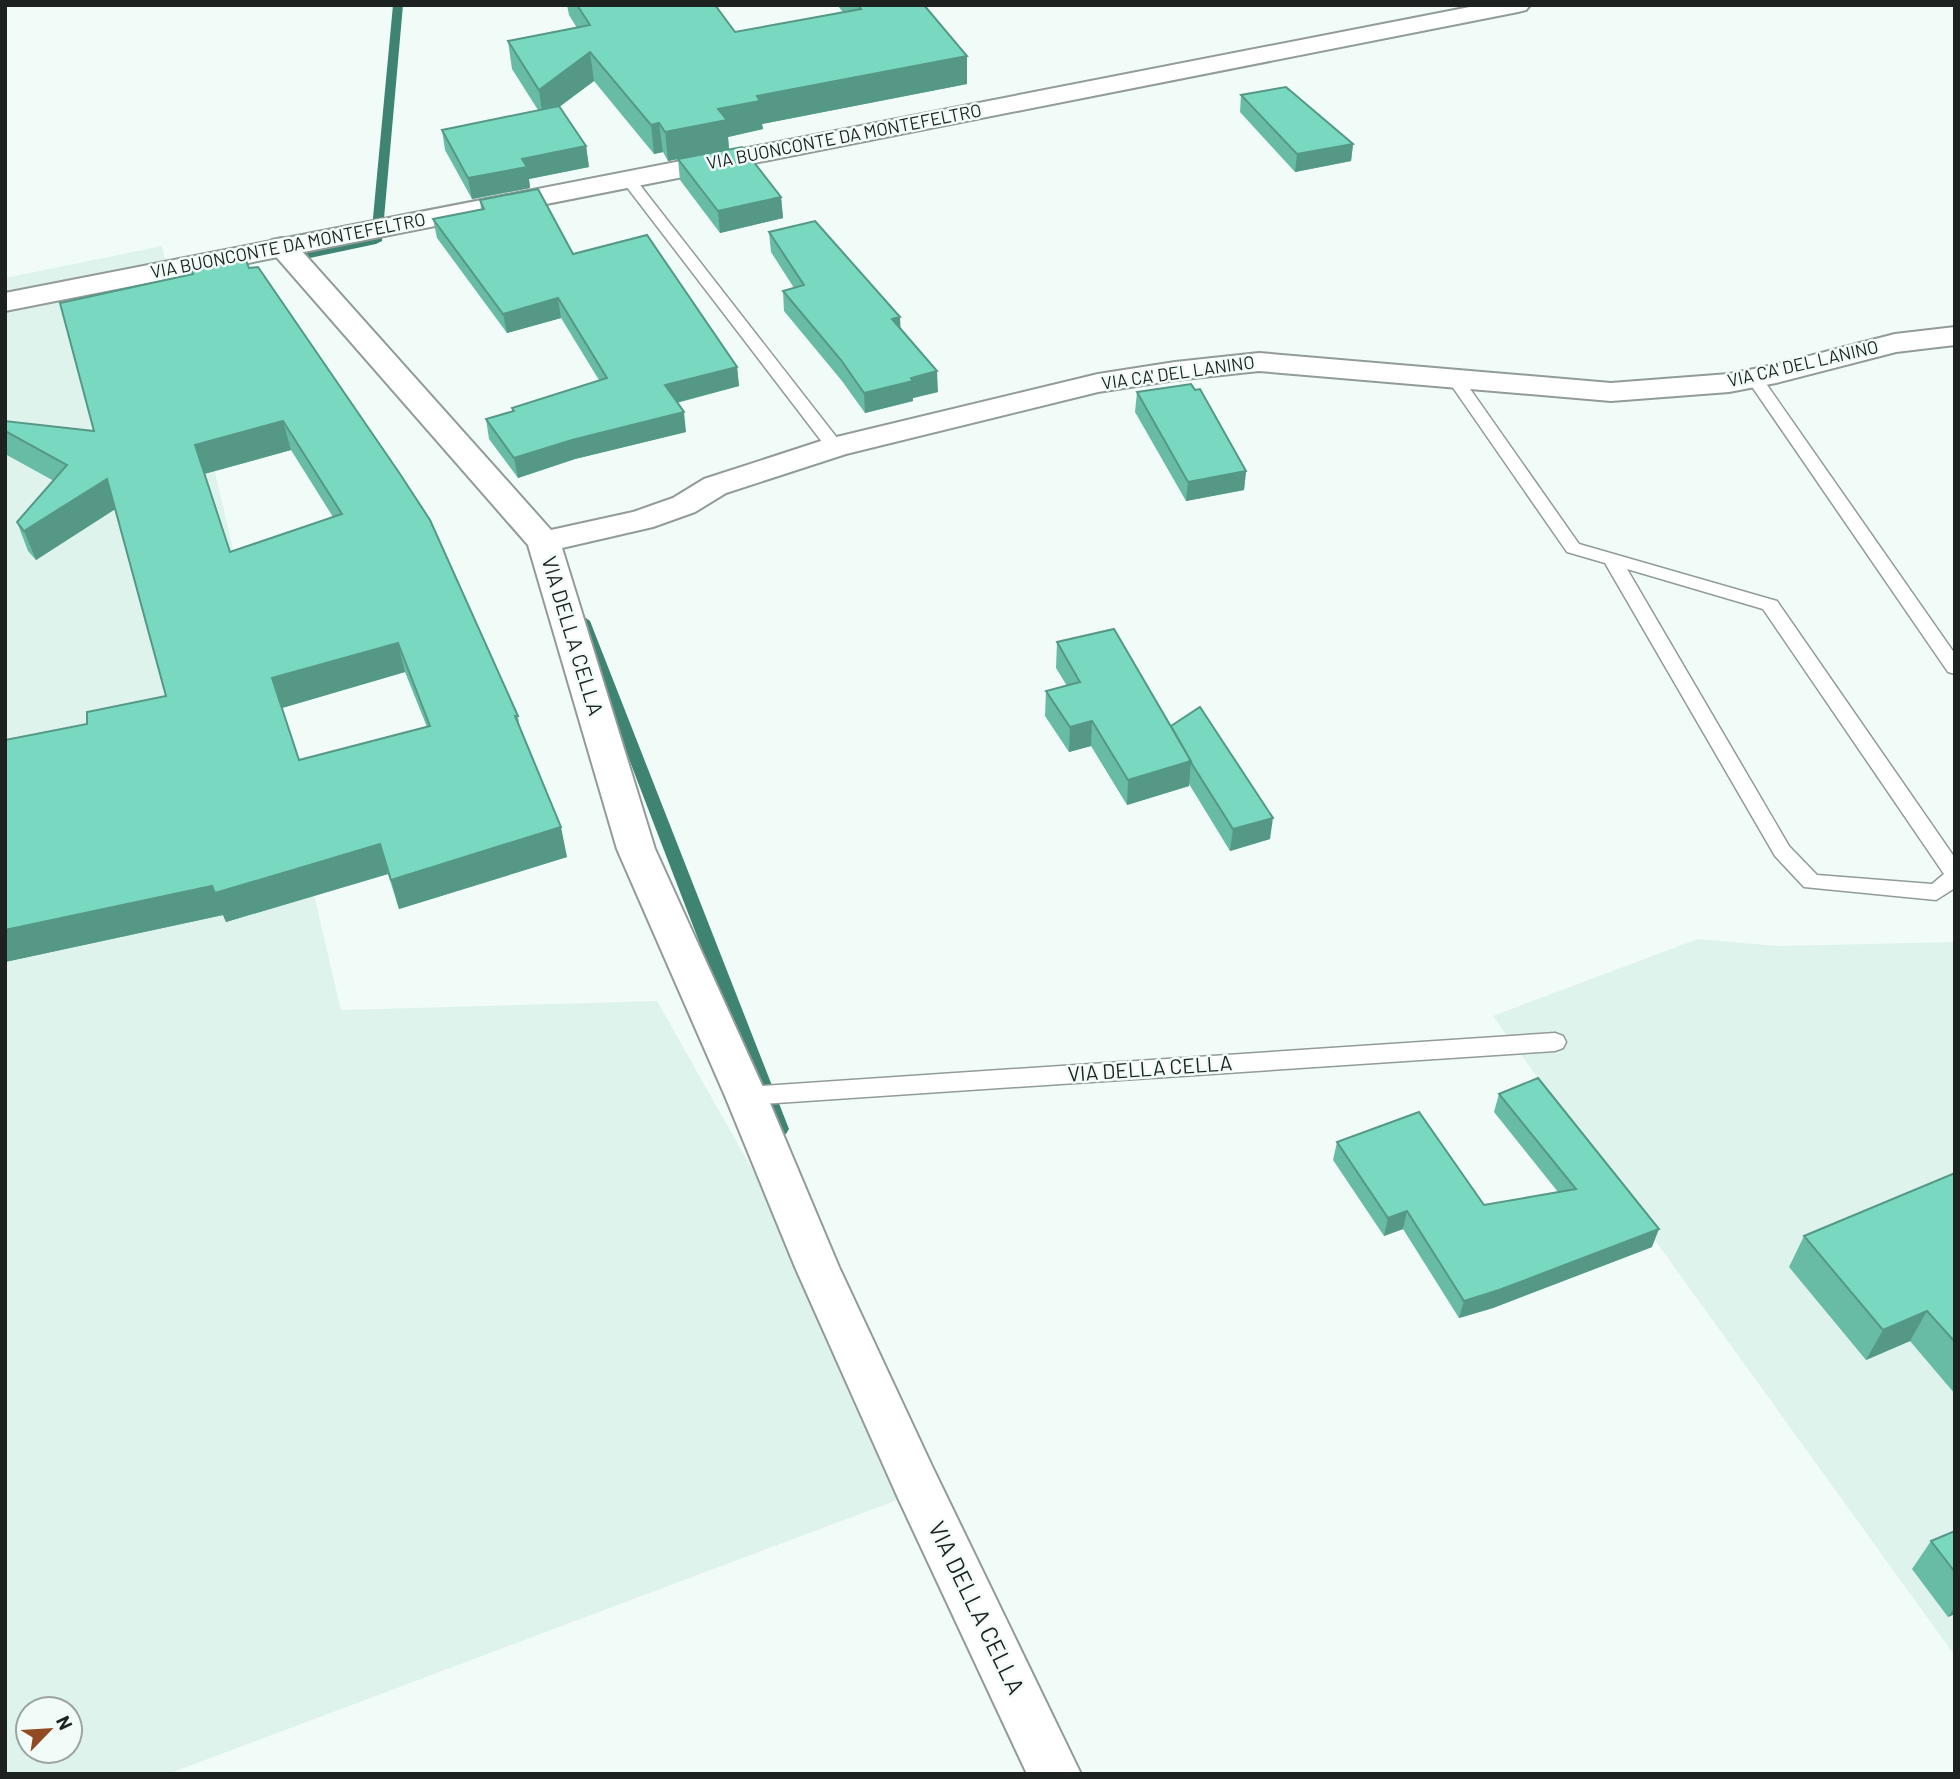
<svg xmlns="http://www.w3.org/2000/svg" width="1960" height="1779" viewBox="0 0 1960 1779" font-family="Barlow,sans-serif">
<style>
.built{fill:#dff3ed;fill-rule:evenodd}
.lines{fill:none;stroke-linecap:round;stroke-linejoin:round}
.stream{fill:#3f8473;fill-rule:evenodd}
.lane-casing{stroke:#919b98;stroke-width:3}
.street-casing{stroke:#919b98;stroke-width:4}
.secondary-casing{stroke:#919b98;stroke-width:4}
.lane{fill:#fff;fill-rule:evenodd}
.street{fill:#fff;fill-rule:evenodd}
.secondary{fill:#fff;fill-rule:evenodd}
.wall{fill:#68bba5;fill-rule:evenodd}
.shaded-wall{fill:#559886}
.building{fill:#79d9c0;stroke:#559886;stroke-width:2;fill-rule:evenodd}
.labels{text-anchor:middle;stroke-width:5;stroke-linejoin:round;paint-order:stroke}
.far-street-label{font-size:18px;fill:#1d2120;stroke:#f1fcf8}
.street-label{font-size:21px;fill:#1d2120;stroke:#f1fcf8}
.near-street-label{font-size:24px;fill:#1d2120;stroke:#f1fcf8}
</style>
<rect width="100%" height="100%" fill="#f1fcf8"/>
<g class="built">
<path d="M162 246 341 1010 657 1001 932 1487 168 1774H5V278ZM28 1709H70V1751H28Z"/>
<polygon points="1698,939 1778,946 1955,942 1955,1656 1493,1016"/>
</g>
<g class="lines">
<g class="stream">
<polygon points="393,5 403,5 382,241 376,244 305,259 310,265 304,268 300,267 291,257 293,255 371,239"/>
<polygon points="583,616 590,621 789,1129 786,1134 780,1136 774,1134 771,1129 576,621"/>
</g>
<g class="lane-casing">
<g id="lane">
<polygon points="628,175 633,176 841,443 844,447 841,451 829,451 623,182 621,179 623,176"/>
<polygon points="1754,373 1760,375 1955,654 1955,674 1948,672 1746,378"/>
<path d="M1455 374 1461 376 1579 544 1777 601 1955 858V888L1936 900 1804 887 1775 856 1605 563 1567 552 1447 379ZM1627 569 1763 609 1944 874 1932 884 1817 875 1789 846Z"/>
<polygon points="1555,1033 1563,1036 1566,1042 1563,1048 1555,1051 746,1105 738,1102 735,1096 738,1090 746,1087"/>
</g>
</g>
<g class="street-casing">
<polygon id="street" points="282,238 292,240 551,530 633,512 673,498 704,479 824,440 1098,374 1175,362 1259,353 1611,383 1729,374 1774,365 1895,334 1955,327 1955,345 1896,352 1776,383 1729,392 1611,401 1259,371 1175,380 1098,392 846,454 726,493 695,512 653,527 562,548 655,849 767,1096 839,1267 932,1466 1081,1774 1027,1774 898,1498 795,1267 725,1096 617,849 528,545 272,252 268,246 272,240"/>
</g>
<g class="secondary-casing">
<polygon id="secondary" points="1480,5 1530,5 1526,10 1518,12 5,311 5,293"/>
</g>
<use href="#lane" class="lane"/>
<use href="#street" class="street"/>
<use href="#secondary" class="secondary"/>
</g>
<g class="wall">
<polygon points="567,5 715,5 735,32 843,12 837,5 924,5 967,84 762,124 763,129 728,137 729,149 668,161 663,152 654,154 594,81 559,107 586,146 589,167 529,179 530,188 472,199 445,150 442,130 538,110 512,69 508,41 577,28 569,15"/>
<polygon points="1241,95 1353,144 1351,161 1295,172 1240,112"/>
<polygon points="678,159 781,197 783,218 720,233 680,180"/>
<polygon points="480,200 573,254 737,367 739,386 677,403 686,432 575,459 518,478 489,439 486,419 512,411 512,408 599,380 561,318 507,333 437,238 433,219 481,209"/>
<polygon points="769,232 900,329 938,392 913,398 913,401 865,413 842,381 784,311 783,291 794,288 771,252"/>
<path d="M249 268 518 716 520 729 567 857 399 909 388 874 226 922 223 915 5 962V740L87 724 166 696 115 509 36 560 28 551 17 522 54 481 5 454V421L94 431ZM291 450 333 517 230 552 204 474ZM405 672 427 727 299 760 282 708Z"/>
<polygon points="1137,392 1246,471 1244,490 1186,501 1135,412"/>
<polygon points="1057,642 1171,726 1270,839 1230,851 1189,784 1189,786 1127,805 1091,746 1069,752 1045,716 1046,691 1067,686 1056,668"/>
<polygon points="1499,1094 1652,1247 1493,1308 1459,1318 1403,1229 1384,1236 1333,1160 1337,1142 1484,1205 1558,1192 1494,1112"/>
<polygon points="1955,1173 1955,1394 1910,1341 1866,1360 1789,1267 1804,1236"/>
<polygon points="1955,1531 1955,1614 1948,1617 1912,1569 1931,1541"/>
</g>
<g class="shaded-wall">
<polygon points="590,52 594,81 543,119 539,90"/>
<polygon points="967,56 967,84 762,124 763,129 728,137 729,149 668,161 665,132 718,109 757,96"/>
<polygon points="659,123 663,152 654,154 651,125"/>
<polygon points="1353,144 1351,161 1295,172 1297,154"/>
<polygon points="586,146 589,167 529,179 530,188 472,199 468,178 522,159"/>
<polygon points="781,197 783,218 720,233 718,211"/>
<polygon points="558,298 561,318 507,333 503,314"/>
<polygon points="900,317 901,337 892,319"/>
<polygon points="737,367 739,386 667,405 665,385"/>
<polygon points="937,371 938,392 913,398 913,401 865,413 864,393"/>
<polygon points="684,412 686,432 575,459 518,478 514,458 572,440"/>
<polygon points="283,421 291,450 204,474 195,445"/>
<polygon points="1246,471 1244,490 1186,501 1188,482"/>
<polygon points="107,479 117,508 36,560 24,531"/>
<polygon points="398,643 405,672 282,708 272,678"/>
<polygon points="1092,721 1091,746 1069,752 1070,727"/>
<polygon points="1191,761 1189,786 1127,805 1128,780"/>
<polygon points="1273,818 1270,839 1230,851 1233,829"/>
<polygon points="561,827 567,857 399,909 391,880"/>
<polygon points="380,844 388,874 226,922 223,915 5,962 5,930"/>
<polygon points="1407,1211 1403,1229 1384,1236 1388,1218"/>
<polygon points="1659,1229 1652,1247 1493,1308 1459,1318 1464,1301"/>
<polygon points="1927,1311 1910,1341 1866,1360 1883,1330"/>
<polygon points="1955,1607 1955,1614 1948,1617"/>
</g>
<g class="building">
<polygon points="577,5 715,5 735,32 861,9 858,5 924,5 967,56 757,96 760,101 718,109 727,120 665,132 659,123 651,125 590,52 539,90 508,41 590,25"/>
<polygon points="1286,87 1353,144 1297,154 1241,95"/>
<polygon points="559,106 586,146 522,159 527,167 468,178 442,130"/>
<polygon points="742,147 781,197 718,211 678,159"/>
<polygon points="538,189 573,254 647,235 737,367 665,385 684,412 572,440 514,458 486,419 514,411 512,408 607,378 558,298 503,314 433,219 484,209 480,200"/>
<polygon points="815,221 900,317 892,319 937,371 911,378 913,381 864,393 841,360 783,291 804,285 769,232"/>
<path d="M245 258 249 268 258 267 400 474 430 520 518 716H515L561 827 391 880 380 844 215 893 212 886 5 930V740L87 724V712L166 696 107 479 24 531 17 522 67 465 5 431V421L94 431 60 303 193 274 191 269ZM283 421 342 514 230 552 195 445ZM398 643 430 726 299 760 272 678Z"/>
<polygon points="1191,384 1195,390 1200,389 1246,471 1188,482 1137,392"/>
<polygon points="1114,629 1191,761 1128,780 1092,721 1070,727 1046,691 1080,682 1057,642"/>
<polygon points="1200,707 1273,818 1233,829 1190,761 1191,761 1171,726"/>
<polygon points="1538,1078 1659,1229 1499,1290 1464,1301 1407,1211 1388,1218 1337,1142 1419,1112 1484,1205 1576,1189 1499,1094"/>
<polygon points="1955,1173 1955,1342 1927,1311 1883,1330 1804,1236"/>
<polygon points="1955,1531 1955,1572 1931,1541"/>
</g>
<g class="labels">
<g class="far-street-label">
<text transform="translate(844 137) rotate(-11)" y="6">VIA BUONCONTE DA MONTEFELTRO</text>
<text transform="translate(288 246) rotate(-11)" y="6">VIA BUONCONTE DA MONTEFELTRO</text>
<text transform="translate(1803 364) rotate(-13)" y="6">VIA CA' DEL LANINO</text>
<text transform="translate(1178 373) rotate(-8)" y="6">VIA CA' DEL LANINO</text>
</g>
<g class="street-label">
<text transform="translate(572 636) rotate(73)" y="7">VIA DELLA CELLA</text>
<text transform="translate(1150 1069) rotate(-4)" y="7">VIA DELLA CELLA</text>
</g>
<g class="near-street-label">
<text transform="translate(976 1608) rotate(64)" y="8">VIA DELLA CELLA</text>
</g>
</g>
<rect width="1960" height="1779" fill="none" stroke="#1d2120" stroke-width="14"/>
<g transform="translate(49 1730) rotate(65)"><circle r="33" fill="#f1fcf8" stroke="#9ca4a2" stroke-width="2"/>
<path d="M0-5L12 26L0 18L-12 26Z" fill="#904b22"/>
<text y="-10" font-size="19" font-weight="bold" text-anchor="middle" fill="#1d2120">N</text>
</g>
</svg>
